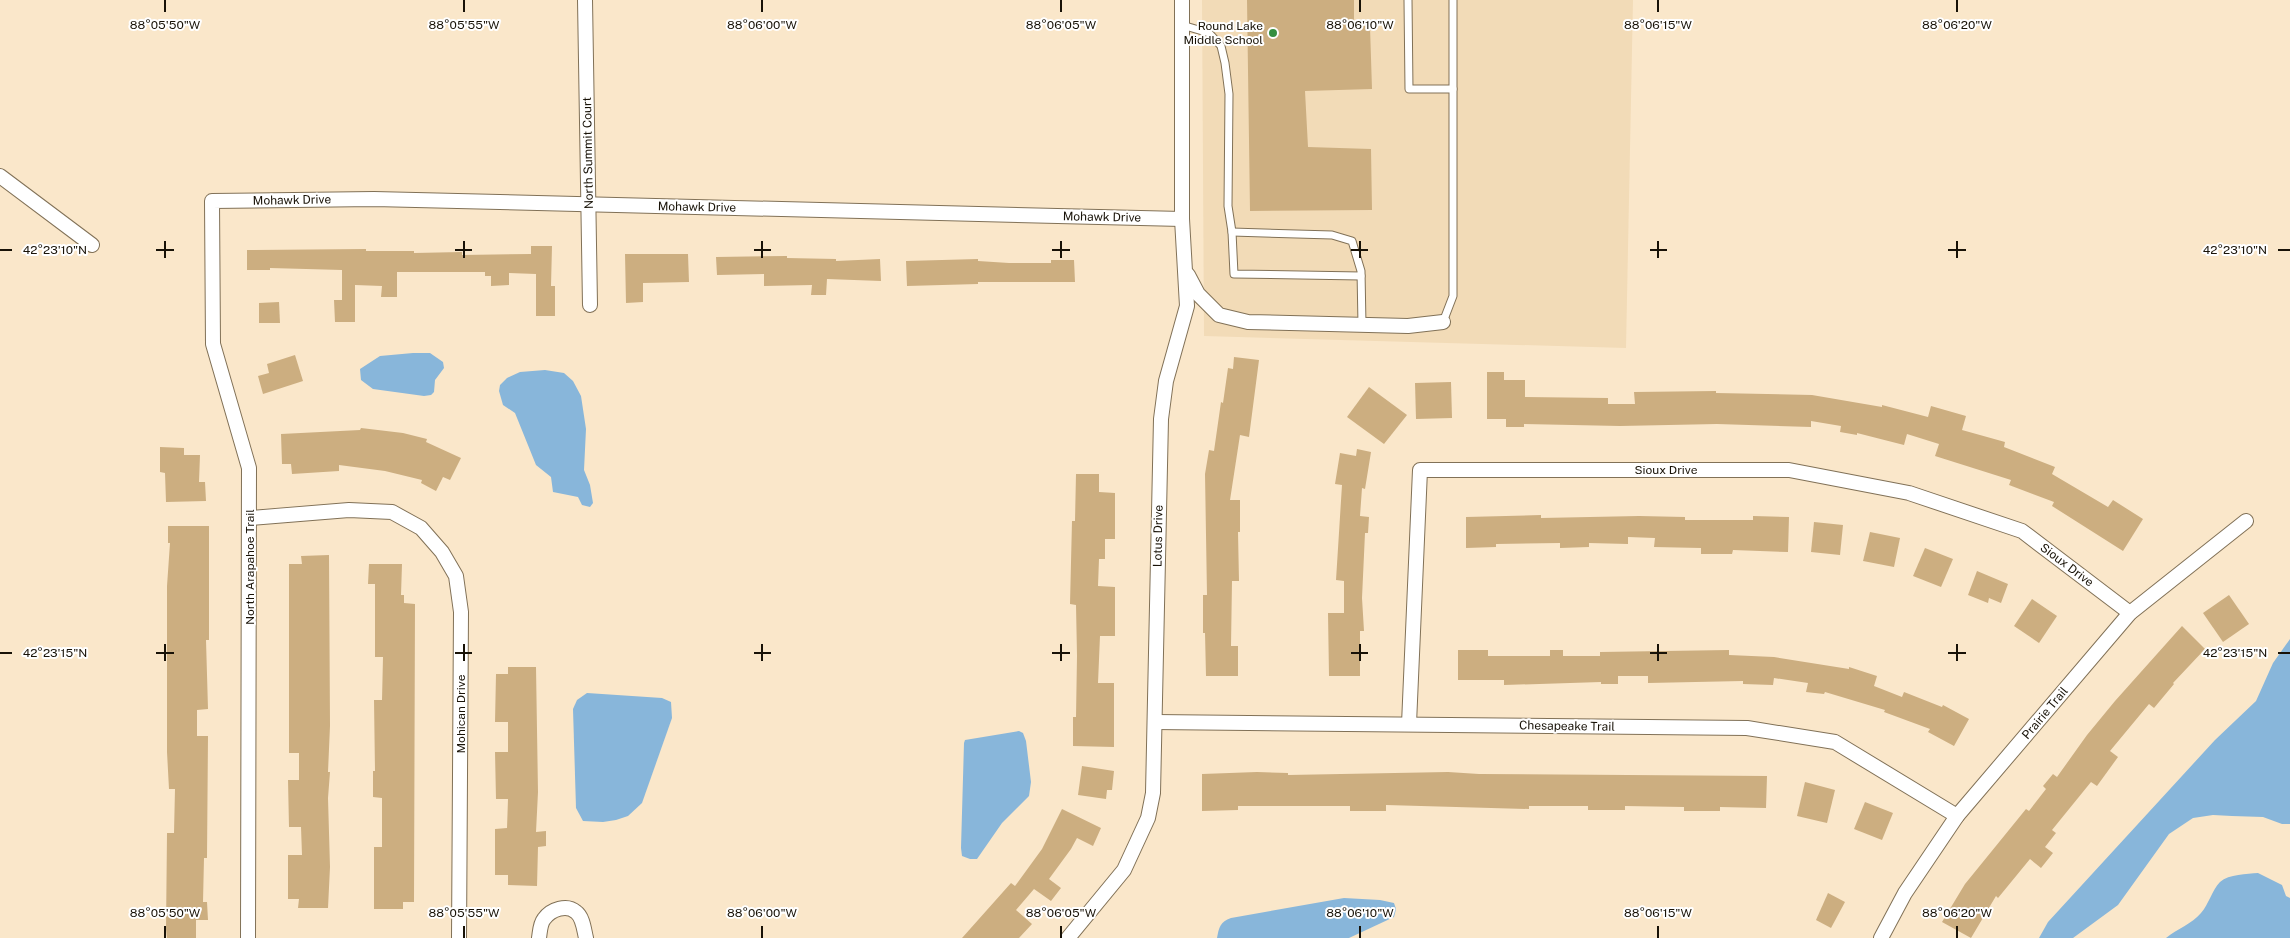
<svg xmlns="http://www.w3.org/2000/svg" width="2290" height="938" viewBox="0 0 2290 938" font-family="'Public Sans',sans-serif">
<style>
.built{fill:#f2dbb7}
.water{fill:#88b6da}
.building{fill:#ccae80}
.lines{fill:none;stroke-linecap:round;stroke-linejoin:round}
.service-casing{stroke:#817157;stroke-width:9}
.minor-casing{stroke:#817157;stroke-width:16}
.service{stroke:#fff;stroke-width:7}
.minor{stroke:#fff;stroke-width:14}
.ticks{fill:none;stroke:#181207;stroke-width:2}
.poi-dot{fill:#348f40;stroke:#fff;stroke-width:2}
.labels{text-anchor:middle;stroke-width:4;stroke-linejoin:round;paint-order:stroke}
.poi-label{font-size:12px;fill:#181207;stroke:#fff;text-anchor:end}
.street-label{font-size:12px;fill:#181207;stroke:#fff}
.ticks-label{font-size:12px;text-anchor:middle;fill:#181207;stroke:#fff;stroke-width:4;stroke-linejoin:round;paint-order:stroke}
</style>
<rect width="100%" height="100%" fill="#fae7ca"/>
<polygon class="built" points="1202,0 1633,0 1626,348 1204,336"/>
<g class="water">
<polygon points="413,353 430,353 443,362 444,368 435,380 434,392 431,395 424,396 373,389 361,380 360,369 380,356"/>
<polygon points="545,370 564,373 573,381 581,396 586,429 584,470 590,485 593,503 590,507 582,505 578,497 553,492 551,477 536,465 515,413 503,405 499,391 500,385 507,378 520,372"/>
<polygon points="2290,639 2290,824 2282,824 2263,817 2232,816 2213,815 2193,818 2169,834 2118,905 2073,938 2039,938 2048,922 2215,740 2256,701 2273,663"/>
<polygon points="587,693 662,698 671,702 672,718 642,803 628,816 616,820 603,822 583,821 576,808 573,709 577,700"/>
<polygon points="1019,731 1023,733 1026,741 1031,782 1029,796 1002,823 977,859 970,859 962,856 961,848 964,743 965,740"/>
<path d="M2258 873 2282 885 2286 896 2290 898V938H2166C2177 929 2192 924 2201 913 2209 904 2212 890 2220 882 2229 874 2247 874 2258 873Z"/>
<path d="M1344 898 1380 900 1394 903 1396 909 1394 917 1349 938H1217C1219 927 1220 922 1231 918Z"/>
</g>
<g class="building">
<polygon points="1247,0 1354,0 1354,24 1370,27 1372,89 1305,91 1308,147 1371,149 1372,210 1250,211"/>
<polygon points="531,246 552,246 551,286 555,286 555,316 536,316 536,274 509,273 509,285 491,286 491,276 485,276 485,272 397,272 397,297 381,297 382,286 355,285 355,322 335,322 334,300 342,300 342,270 270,268 270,270 247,270 247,250 366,249 366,251 414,251 414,253 462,252 462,255 531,254"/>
<polygon points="625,254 688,254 689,282 643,283 643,302 626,303"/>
<polygon points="787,256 787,258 836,259 836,261 880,259 881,281 827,279 826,295 811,295 812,285 764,286 764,274 717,275 716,257"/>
<polygon points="978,259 978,261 1009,263 1051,263 1051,260 1074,260 1075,282 978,282 978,284 907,286 906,261"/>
<polygon points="279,302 280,323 259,323 259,303"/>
<polygon points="295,355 303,381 263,394 258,376 269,373 267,364"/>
<polygon points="1234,357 1259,360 1249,437 1240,435 1230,500 1240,500 1240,532 1238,532 1239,581 1232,581 1231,646 1238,646 1238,676 1206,676 1205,633 1203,633 1203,595 1207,595 1205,474 1209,450 1214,451 1221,402 1223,403 1228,368 1233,369"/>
<polygon points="1487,372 1504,372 1504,380 1525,380 1525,397 1608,398 1608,404 1635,404 1634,392 1716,391 1716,393 1812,395 1882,407 1882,405 1928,417 1931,406 1966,416 1962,430 2005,442 2004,447 2055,467 2052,474 2108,507 2113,500 2143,519 2123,551 2052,506 2054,502 2009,485 2011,480 1935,456 1939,444 1907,434 1904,445 1857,433 1857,435 1840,432 1841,426 1811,421 1811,427 1717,424 1620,426 1524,424 1524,427 1506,427 1506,419 1487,419"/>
<polygon points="1451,382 1452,418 1416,419 1415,383"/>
<polygon points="1369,387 1407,415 1384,444 1347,417"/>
<polygon points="361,428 403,433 427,439 426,442 461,458 450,480 443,477 436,491 421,483 422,480 385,471 339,465 339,471 292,474 291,464 282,464 281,434 360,430"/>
<polygon points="160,447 184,448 184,455 200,455 199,482 205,482 206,501 166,502 165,473 160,472"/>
<polygon points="1357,449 1371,452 1365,489 1362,488 1360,516 1369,517 1368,533 1365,533 1362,598 1364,631 1360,631 1360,676 1329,676 1328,613 1344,613 1344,581 1336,580 1342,485 1335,484 1340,453 1356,456"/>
<polygon points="1076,474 1099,474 1099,492 1115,493 1115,539 1105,539 1105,559 1099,559 1098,586 1115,587 1115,636 1100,636 1098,683 1114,683 1114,747 1073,746 1073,717 1076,717 1077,656 1076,605 1070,604 1072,521 1075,521"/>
<polygon points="1541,515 1541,518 1639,516 1685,517 1685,520 1753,520 1753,516 1789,517 1788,552 1733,550 1732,554 1701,554 1701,548 1654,547 1655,538 1628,537 1628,544 1589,543 1589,547 1560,548 1560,543 1496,544 1496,547 1466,548 1466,517"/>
<polygon points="1814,522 1843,525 1840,555 1811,552"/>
<polygon points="168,526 209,526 209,640 206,640 208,709 197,710 197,736 208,736 207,858 204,858 203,902 207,902 208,920 196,920 196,938 167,938 166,929 167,833 174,833 175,789 169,789 167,752 167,586 170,543 168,543"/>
<polygon points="1870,532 1900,538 1894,567 1863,561"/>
<polygon points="1925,548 1953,559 1941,587 1913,576"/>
<polygon points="329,555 330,726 328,772 330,772 328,798 330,867 328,908 298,908 299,899 288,899 288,855 302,855 301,827 289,827 288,780 299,780 299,753 289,753 289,564 302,564 301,556"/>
<polygon points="369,564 402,564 401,595 404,595 404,603 415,604 414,902 403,902 403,909 374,909 374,847 382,847 382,798 373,797 373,771 375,771 374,700 382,700 383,657 375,657 375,584 368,584"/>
<polygon points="1977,571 2008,584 2001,603 1989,598 1988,603 1968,595"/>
<polygon points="2229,595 2249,624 2223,642 2203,613"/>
<polygon points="2032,599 2057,616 2039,643 2014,626"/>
<polygon points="2182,626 2205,649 2173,683 2174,684 2154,708 2149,704 2110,751 2118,757 2097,786 2091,782 2052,830 2056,833 2045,847 2053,853 2041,868 2030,859 1998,898 1996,896 1971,938 1942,922 1965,884 2026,809 2029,811 2046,789 2043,786 2053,774 2057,777 2087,735 2115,701"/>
<polygon points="1458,650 1488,650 1488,656 1550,656 1550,650 1563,650 1563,656 1600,656 1600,652 1729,650 1729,655 1774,657 1849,669 1849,667 1877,676 1874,686 1902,697 1904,692 1942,707 1943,705 1969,719 1954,746 1928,732 1930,729 1884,712 1885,710 1825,692 1824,694 1806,692 1808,683 1774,678 1773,685 1743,684 1743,681 1648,683 1648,676 1618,676 1618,684 1601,684 1601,682 1504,685 1504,680 1458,680"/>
<polygon points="508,667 536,667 538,792 536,832 546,831 546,846 538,847 537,886 508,885 508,875 495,875 495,829 507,828 508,799 496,799 495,752 508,752 508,722 495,722 496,674 508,674"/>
<polygon points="1082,766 1114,771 1112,790 1107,790 1106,799 1078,795"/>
<polygon points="1257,772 1288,773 1288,775 1448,772 1479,774 1767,776 1766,808 1720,807 1720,811 1684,811 1684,807 1625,806 1625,810 1588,810 1588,806 1529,806 1529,809 1386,805 1386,811 1350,811 1350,806 1238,806 1238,810 1202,811 1202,774"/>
<polygon points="1805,782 1835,790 1827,823 1797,816"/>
<polygon points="1865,802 1893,813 1882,840 1854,829"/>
<polygon points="1062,809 1101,828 1093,846 1077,838 1071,849 1049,879 1061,888 1051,901 1034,889 1016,910 1032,924 1019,938 962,938 1011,883 1015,886 1042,849"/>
<polygon points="1828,893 1845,902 1831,928 1816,920"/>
</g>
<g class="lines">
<g class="service-casing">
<g id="service">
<polyline points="1408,0 1409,89 1453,89"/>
<polyline points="1182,25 1209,33 1221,46 1225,63 1229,94 1228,206 1232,232 1234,274 1361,276"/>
<polyline points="1232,232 1332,235 1352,241 1361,271 1362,325"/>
<polyline points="1443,322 1453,296 1453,0"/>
</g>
</g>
<g class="minor-casing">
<g id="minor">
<polyline points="585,0 590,305"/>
<polyline points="0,176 92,245"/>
<polyline points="1188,275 1198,294 1219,315 1248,322 1408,326 1443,322"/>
<polyline points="250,518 349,510 392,512 421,528 442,552 456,576 461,612 459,938"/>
<polyline points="1155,722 1747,728 1835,742 1957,816"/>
<polyline points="1409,724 1420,470 1789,470 1909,493 2022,531 2130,613"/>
<polyline points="248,938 249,468 213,344 212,201 374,199 1182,219"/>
<path d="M539 938C540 932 540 924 544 919 551 909 567 904 576 912 583 917 584 930 586 938"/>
<polyline points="1068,938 1124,870 1148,818 1153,793 1161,419 1166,381 1187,306 1182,219 1182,0"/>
<polyline points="1881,938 1905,893 1957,816 2130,613 2246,521"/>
</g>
</g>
<use href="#service" class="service"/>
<use href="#minor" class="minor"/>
</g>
<path class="ticks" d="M165 0V12M464 0V12M762 0V12M1061 0V12M1360 0V12M1658 0V12M1957 0V12M165 241V258M464 241V258M762 241V258M1061 241V258M1360 241V258M1658 241V258M1957 241V258M0 250H12M156 250H174M455 250H472M754 250H771M1052 250H1070M1351 250H1368M1650 250H1667M1948 250H1966M2278 250H2290M165 644V661M464 644V661M762 644V661M1061 644V661M1360 644V661M1658 644V661M1957 644V661M0 653H12M156 653H174M455 653H472M754 653H771M1052 653H1070M1351 653H1368M1650 653H1667M1948 653H1966M2278 653H2290M165 926V938M464 926V938M762 926V938M1061 926V938M1360 926V938M1658 926V938M1957 926V938"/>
<circle class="poi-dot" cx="1273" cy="33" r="5"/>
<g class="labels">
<g class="poi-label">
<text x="1263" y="30">Round Lake<tspan x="1263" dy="14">Middle School</tspan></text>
</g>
<g class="street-label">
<text transform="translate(588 153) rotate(-91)" y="4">North Summit Court</text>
<text transform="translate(292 200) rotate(-1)" y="4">Mohawk Drive</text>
<text transform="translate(697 207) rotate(1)" y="4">Mohawk Drive</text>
<text transform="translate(1102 217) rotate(1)" y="4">Mohawk Drive</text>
<text x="1666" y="474">Sioux Drive</text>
<text transform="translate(1158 536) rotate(-89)" y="4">Lotus Drive</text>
<text transform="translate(2067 565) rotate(37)" y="4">Sioux Drive</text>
<text transform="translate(250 567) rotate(-90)" y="4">North Arapahoe Trail</text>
<text transform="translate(2045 713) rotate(-50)" y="4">Prairie Trail</text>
<text transform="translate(461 714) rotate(-90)" y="4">Mohican Drive</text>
<text transform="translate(1567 726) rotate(1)" y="4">Chesapeake Trail</text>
</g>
</g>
<g class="ticks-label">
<text x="165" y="29">88°05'50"W</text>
<text x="464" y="29">88°05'55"W</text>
<text x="762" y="29">88°06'00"W</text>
<text x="1061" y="29">88°06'05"W</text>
<text x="1360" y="29">88°06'10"W</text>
<text x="1658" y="29">88°06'15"W</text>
<text x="1957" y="29">88°06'20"W</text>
<text x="2235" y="254">42°23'10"N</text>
<text x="55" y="254">42°23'10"N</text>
<text x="2235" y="657">42°23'15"N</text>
<text x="55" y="657">42°23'15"N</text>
<text x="165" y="917">88°05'50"W</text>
<text x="464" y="917">88°05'55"W</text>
<text x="762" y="917">88°06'00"W</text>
<text x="1061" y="917">88°06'05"W</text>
<text x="1360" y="917">88°06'10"W</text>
<text x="1658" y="917">88°06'15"W</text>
<text x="1957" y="917">88°06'20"W</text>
</g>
</svg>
